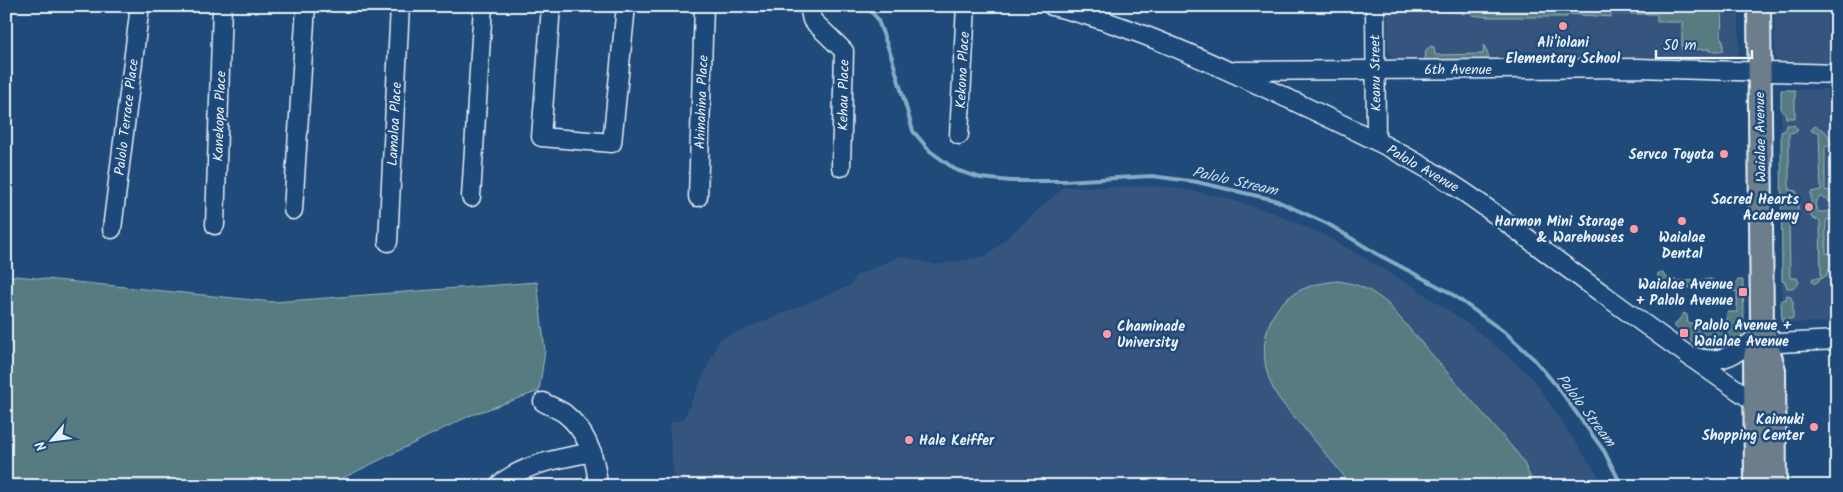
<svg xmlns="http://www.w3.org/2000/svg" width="1843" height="492" viewBox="0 0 1843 492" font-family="Kalam,sans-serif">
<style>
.built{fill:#35557e}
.green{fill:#567b81;stroke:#9fb6bc;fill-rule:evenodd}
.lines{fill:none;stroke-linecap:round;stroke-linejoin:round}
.stream{stroke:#87abc5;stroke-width:4}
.minor-casing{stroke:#e8f1f8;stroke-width:21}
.major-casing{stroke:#e8f1f8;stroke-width:26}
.minor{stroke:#1f4a7a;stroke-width:18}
.major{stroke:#6c7d8c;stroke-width:22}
.poi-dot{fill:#ff9aa2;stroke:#1f4a7a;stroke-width:2}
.labels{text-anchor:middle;stroke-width:5;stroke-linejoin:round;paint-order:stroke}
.poi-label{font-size:14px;font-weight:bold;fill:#e8f1f8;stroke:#1f4a7a;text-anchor:end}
.street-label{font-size:14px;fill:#e8f1f8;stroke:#1f4a7a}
.water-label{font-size:15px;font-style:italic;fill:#d0dfeb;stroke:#1f4a7a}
</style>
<rect width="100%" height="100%" fill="#1f4a7a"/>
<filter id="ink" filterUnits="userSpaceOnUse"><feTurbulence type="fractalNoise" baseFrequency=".02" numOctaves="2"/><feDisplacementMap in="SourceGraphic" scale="10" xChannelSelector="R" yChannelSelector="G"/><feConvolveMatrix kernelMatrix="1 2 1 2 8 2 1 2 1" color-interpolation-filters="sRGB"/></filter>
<g filter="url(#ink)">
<g class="built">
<polygon points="1387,6 1739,6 1739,51 1735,58 1724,60 1399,61 1392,58 1388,49"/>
<polygon points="1774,6 1837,6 1837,63 1783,63 1778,61 1775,55"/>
<polygon points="1837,89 1837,322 1782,323 1781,90"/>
<polygon points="1163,186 1219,196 1274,213 1326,236 1414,287 1474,328 1531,376 1605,486 674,486 669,423 683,420 720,339 851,285 855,276 901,256 936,265 986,256 1064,187"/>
</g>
<g class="green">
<polygon points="1421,6 1464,7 1464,14 1459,12 1421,10"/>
<polygon points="1472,6 1722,6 1721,40 1723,40 1723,51 1709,51 1709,49 1682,50 1682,22 1657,22 1657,14 1611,14 1611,17 1567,14 1567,17 1488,17 1472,15"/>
<polygon points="1484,45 1490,60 1425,61 1426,50 1431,46 1434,47 1435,55 1483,54"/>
<polygon points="1781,90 1795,90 1795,118 1786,118 1785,113 1781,111"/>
<path d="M1786 125H1794L1798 130 1796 132 1789 133V190L1796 191 1798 194V218L1796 220 1789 221 1790 278H1797L1799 282C1797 288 1793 288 1787 288L1785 282 1782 281 1781 132 1785 131Z"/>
<path d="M1815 126 1825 131 1832 141V145L1825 147V190L1834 192V216L1833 219 1826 220V253L1833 254 1834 258 1827 275 1814 284 1812 281 1813 278H1821L1820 220 1813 219 1811 217V192L1821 190 1819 132H1813L1811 130ZM1820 197 1827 199C1831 203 1831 208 1826 212H1819L1816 208 1815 203Z"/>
<path d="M1658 273H1663C1668 285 1698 280 1710 279L1715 281 1710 287 1673 288 1672 283H1658Z"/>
<polygon points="6,275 273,302 537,282 545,351 539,391 469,416 327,486 6,486"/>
<path d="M1738 280H1743C1743 296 1745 314 1743 330 1742 338 1737 344 1730 348 1709 361 1689 338 1674 326L1684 313 1687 315 1688 323 1727 321V312H1737V292L1730 290Z"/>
<path d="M1338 281C1359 284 1372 290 1388 304L1518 454 1525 465 1534 486H1352C1336 466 1320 447 1303 427 1293 415 1280 403 1273 388 1261 365 1261 333 1276 311 1290 290 1314 283 1338 281Z"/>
<polygon points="1787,295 1790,296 1793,302 1793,319 1784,319 1784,323 1782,323 1781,301 1786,299"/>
</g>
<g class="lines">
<polyline class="stream" points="866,6 877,18 892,58 913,131 930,151 956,170 981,178 1011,181 1064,181 1152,176 1197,182 1275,200 1328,224 1377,254 1449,292 1507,334 1534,359 1560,390 1604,451 1622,486"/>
<g class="minor-casing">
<g id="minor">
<polyline points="551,6 541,137 612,143 626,6"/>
<polyline points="809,6 812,20 844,51 841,167"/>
<path d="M1052 6C1133 25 1216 65 1291 100 1350 128 1410 155 1464 192 1496 214 1527 238 1559 262 1624 309 1688 357 1755 402L1761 409"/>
<polyline points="1375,6 1376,141"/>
<polyline points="1235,71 1637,68 1837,74"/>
<polyline points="959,135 966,6"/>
<polyline points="471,197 483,6"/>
<polyline points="698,197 704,6"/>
<polyline points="293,210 306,6"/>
<polyline points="215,225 222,6"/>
<polyline points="112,229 140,6"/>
<polyline points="388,242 400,6"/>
<polyline points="1762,328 1773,341 1778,343 1837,340"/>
<path d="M1692 356C1721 366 1740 353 1760 334"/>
<path d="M543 402C550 406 558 409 564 413 587 431 596 458 598 486"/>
<path d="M498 486C523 463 560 459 592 452"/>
</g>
</g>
<g class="major-casing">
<g id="major">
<polyline points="1759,6 1762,328 1774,370 1775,486"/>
<polyline points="1756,486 1755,357 1761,329"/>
</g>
</g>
<use href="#minor" class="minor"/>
<use href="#major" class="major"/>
</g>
</g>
<g class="poi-dot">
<circle cx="1563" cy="26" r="5"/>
<circle cx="1724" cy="154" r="5"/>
<circle cx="1809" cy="207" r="5"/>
<circle cx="1682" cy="221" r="5"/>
<circle cx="1634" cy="229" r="5"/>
<rect x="1738" y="287" width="10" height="10" rx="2.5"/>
<rect x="1679" y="328" width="10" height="10" rx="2.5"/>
<circle cx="1107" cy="334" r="5"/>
<circle cx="1814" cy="427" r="5"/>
<circle cx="909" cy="440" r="5"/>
</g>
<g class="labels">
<g class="poi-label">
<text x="1563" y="47" text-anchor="middle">Ali'iolani<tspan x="1563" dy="16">Elementary School</tspan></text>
<text x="1714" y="159">Servco Toyota</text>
<text x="1799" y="204">Sacred Hearts<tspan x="1799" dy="16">Academy</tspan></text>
<text x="1624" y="226">Harmon Mini Storage<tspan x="1624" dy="16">&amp; Warehouses</tspan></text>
<text x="1682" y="242" text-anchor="middle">Waialae<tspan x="1682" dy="16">Dental</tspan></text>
<text x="1733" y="289">Waialae Avenue<tspan x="1733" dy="16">+ Palolo Avenue</tspan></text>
<text x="1694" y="330" text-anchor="start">Palolo Avenue +<tspan x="1694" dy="16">Waialae Avenue</tspan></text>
<text x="1117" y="331" text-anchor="start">Chaminade<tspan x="1117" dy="16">University</tspan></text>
<text x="1804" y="424">Kaimuki<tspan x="1804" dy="16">Shopping Center</tspan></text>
<text x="919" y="445" text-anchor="start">Hale Keiffer</text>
</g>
<g class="street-label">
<text x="1458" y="74">6th Avenue</text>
<text transform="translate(962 70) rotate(-87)" y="5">Kekona Place</text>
<text transform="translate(1375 73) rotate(-91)" y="5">Keanu Street</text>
<text transform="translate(843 95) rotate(-89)" y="5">Kehau Place</text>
<text transform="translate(701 102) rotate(-88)" y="5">Ahinahina Place</text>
<text transform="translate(219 116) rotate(-88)" y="5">Kanekopa Place</text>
<text transform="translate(126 117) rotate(-83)" y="5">Palolo Terrace Place</text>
<text transform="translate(394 124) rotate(-87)" y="5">Lamaloa Place</text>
<text transform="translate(1760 137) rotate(-91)" y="5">Waialae Avenue</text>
<text transform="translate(1423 168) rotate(30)" y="5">Palolo Avenue</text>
</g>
<g class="water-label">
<text transform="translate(1235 181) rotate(13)" y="5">Palolo Stream</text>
<text transform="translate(1586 410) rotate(53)" y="5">Palolo Stream</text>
</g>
</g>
<rect width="1843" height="492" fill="none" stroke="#1f4a7a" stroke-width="25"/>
<rect x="12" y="12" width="1818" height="467" fill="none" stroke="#e8f1f8" stroke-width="2" filter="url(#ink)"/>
<g transform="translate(52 440) rotate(241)" stroke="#1f4a7a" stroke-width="4" paint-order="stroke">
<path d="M0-4L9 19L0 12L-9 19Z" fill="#e8f1f8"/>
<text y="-8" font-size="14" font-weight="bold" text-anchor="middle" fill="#e8f1f8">N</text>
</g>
<path d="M1656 50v8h96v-8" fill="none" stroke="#e8f1f8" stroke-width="2.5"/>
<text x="1663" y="50" font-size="15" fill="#e8f1f8" stroke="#1f4a7a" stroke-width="4" paint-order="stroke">50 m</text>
</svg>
